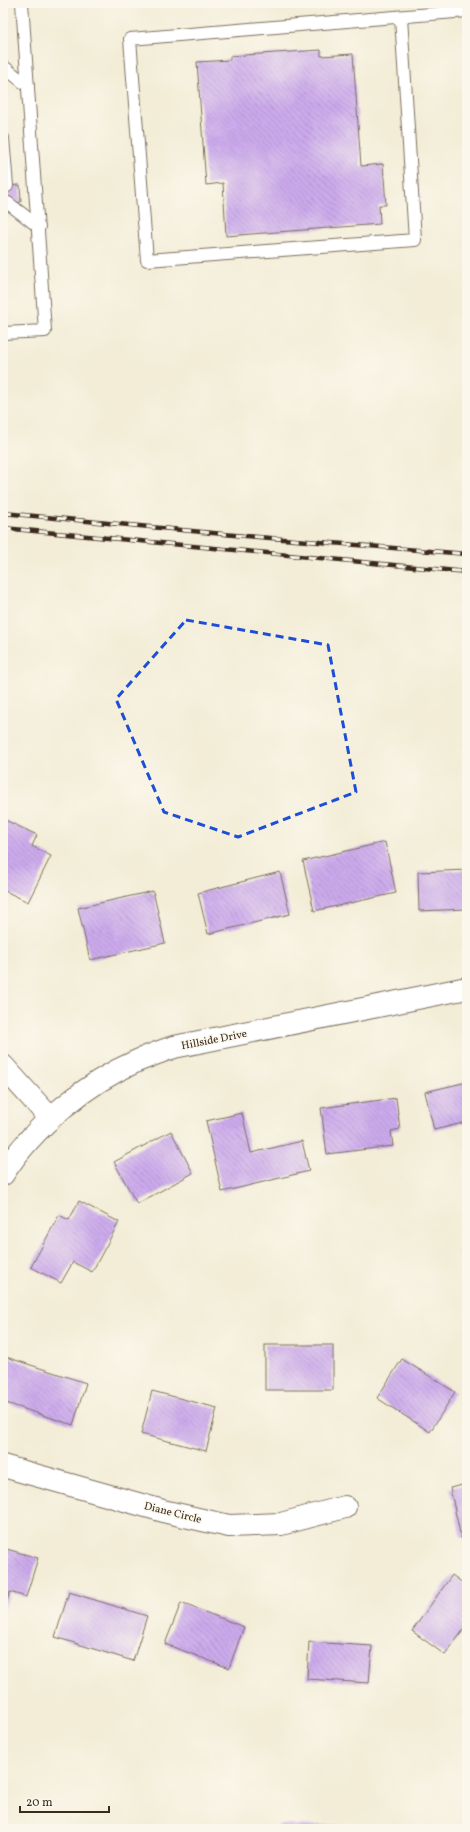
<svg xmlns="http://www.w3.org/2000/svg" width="470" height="1832" viewBox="0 0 470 1832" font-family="Vollkorn,serif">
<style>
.building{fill:url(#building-back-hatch)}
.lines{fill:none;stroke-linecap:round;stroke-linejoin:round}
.lane-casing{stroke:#7b6e5f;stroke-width:14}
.street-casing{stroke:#7b6e5f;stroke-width:24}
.lane{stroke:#fff;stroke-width:12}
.street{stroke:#fff;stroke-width:22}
.rail-casing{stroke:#3b2a1e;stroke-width:4.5}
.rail{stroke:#fbf7ec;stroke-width:3;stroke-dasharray:9;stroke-linecap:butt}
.marked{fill:none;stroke:#1d4ed8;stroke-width:3;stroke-dasharray:8 5;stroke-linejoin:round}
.labels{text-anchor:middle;stroke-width:3;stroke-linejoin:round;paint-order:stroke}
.street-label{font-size:11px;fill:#3b2a1e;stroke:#fbf7ec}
</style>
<defs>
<pattern id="building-back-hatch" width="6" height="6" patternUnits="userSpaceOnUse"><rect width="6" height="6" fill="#ccaaed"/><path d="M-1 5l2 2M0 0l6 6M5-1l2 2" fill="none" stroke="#a78bbf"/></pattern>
</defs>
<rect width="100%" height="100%" fill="#fbf7ec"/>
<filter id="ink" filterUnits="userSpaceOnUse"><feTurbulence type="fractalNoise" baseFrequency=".025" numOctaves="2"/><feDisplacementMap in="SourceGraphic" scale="8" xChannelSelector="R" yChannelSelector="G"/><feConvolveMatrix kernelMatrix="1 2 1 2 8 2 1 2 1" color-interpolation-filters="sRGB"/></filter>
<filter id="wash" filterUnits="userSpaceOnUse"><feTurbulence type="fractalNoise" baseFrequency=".012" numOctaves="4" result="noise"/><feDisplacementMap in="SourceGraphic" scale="16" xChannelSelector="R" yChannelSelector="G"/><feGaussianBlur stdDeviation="0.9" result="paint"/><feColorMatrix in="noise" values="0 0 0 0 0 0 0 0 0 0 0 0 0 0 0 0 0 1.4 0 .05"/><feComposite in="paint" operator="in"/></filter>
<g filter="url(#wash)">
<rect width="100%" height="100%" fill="#f3edd7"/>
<g id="blocks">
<g class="building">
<polygon points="321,50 321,56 353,54 361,166 383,164 386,205 379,205 380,224 226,236 223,183 206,185 197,62 230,60 230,56"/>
<polygon points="20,185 21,202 3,204 3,186"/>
<polygon points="3,819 37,835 32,846 51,856 28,902 3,890"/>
<polygon points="385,842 396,893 314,911 303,861"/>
<polygon points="467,870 467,909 419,911 418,872"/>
<polygon points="280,872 290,914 208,934 198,893"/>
<polygon points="153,891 165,943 90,960 78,908"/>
<polygon points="467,1082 467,1122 434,1130 425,1092"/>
<polygon points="396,1098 400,1129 391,1131 393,1146 327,1154 321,1108"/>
<polygon points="242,1113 251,1153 302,1141 309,1171 222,1192 206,1121"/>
<polygon points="171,1131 193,1173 137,1204 114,1162"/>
<polygon points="79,1201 119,1222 92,1272 73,1262 61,1283 31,1267 59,1215 69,1220"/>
<rect x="265" y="1345" width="68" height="45"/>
<polygon points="3,1356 86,1383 73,1425 3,1402"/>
<polygon points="402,1359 455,1392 430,1432 377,1398"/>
<polygon points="152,1391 217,1408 206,1451 141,1434"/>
<polygon points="467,1484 467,1537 461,1538 450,1488"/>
<polygon points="3,1548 38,1558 26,1597 10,1592 3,1613"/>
<polygon points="452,1575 467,1586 467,1625 445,1655 412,1631"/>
<polygon points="69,1592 147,1616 133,1661 55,1637"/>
<polygon points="181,1603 244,1627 229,1668 165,1644"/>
<polygon points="309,1642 372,1646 369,1683 307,1679"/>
<rect x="278" y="1825" width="63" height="4"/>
</g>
</g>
</g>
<g filter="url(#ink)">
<use href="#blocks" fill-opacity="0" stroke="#7b6e5f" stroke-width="1"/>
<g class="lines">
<g class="lane-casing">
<g id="lane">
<polyline points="401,17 415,240 147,260 130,39 467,11"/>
<polyline points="3,66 28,86"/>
<polyline points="3,138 7,186"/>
<polyline points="8,203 39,227"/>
<polyline points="3,333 45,331 22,3"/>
</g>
</g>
<g class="street-casing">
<g id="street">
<polyline points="3,1066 50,1118"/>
<path d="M3 1174C33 1127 86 1083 137 1061 149 1056 162 1051 174 1047L467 988"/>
<polyline points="3,1466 167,1512 229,1526 281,1524 345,1507"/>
</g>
</g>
<use href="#lane" class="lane"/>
<use href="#street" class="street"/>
<g class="rail-casing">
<g id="rail">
<polyline points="3,513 234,535 467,554"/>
<polyline points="3,528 467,572"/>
</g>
</g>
<use href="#rail" class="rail"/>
</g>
</g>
<path class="marked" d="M186 620 328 645 356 792 238 837 164 812 116 699Z"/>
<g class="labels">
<g class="street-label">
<text transform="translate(214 1039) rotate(-11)" y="4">Hillside Drive</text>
<text transform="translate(173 1512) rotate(14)" y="4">Diane Circle</text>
</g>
</g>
<rect width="470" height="1832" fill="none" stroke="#fbf7ec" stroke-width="16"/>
<path d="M20 1806v6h89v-6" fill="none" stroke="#3b2a1e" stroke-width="2"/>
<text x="26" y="1806" font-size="12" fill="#3b2a1e" stroke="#fbf7ec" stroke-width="3" paint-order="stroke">20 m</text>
</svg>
